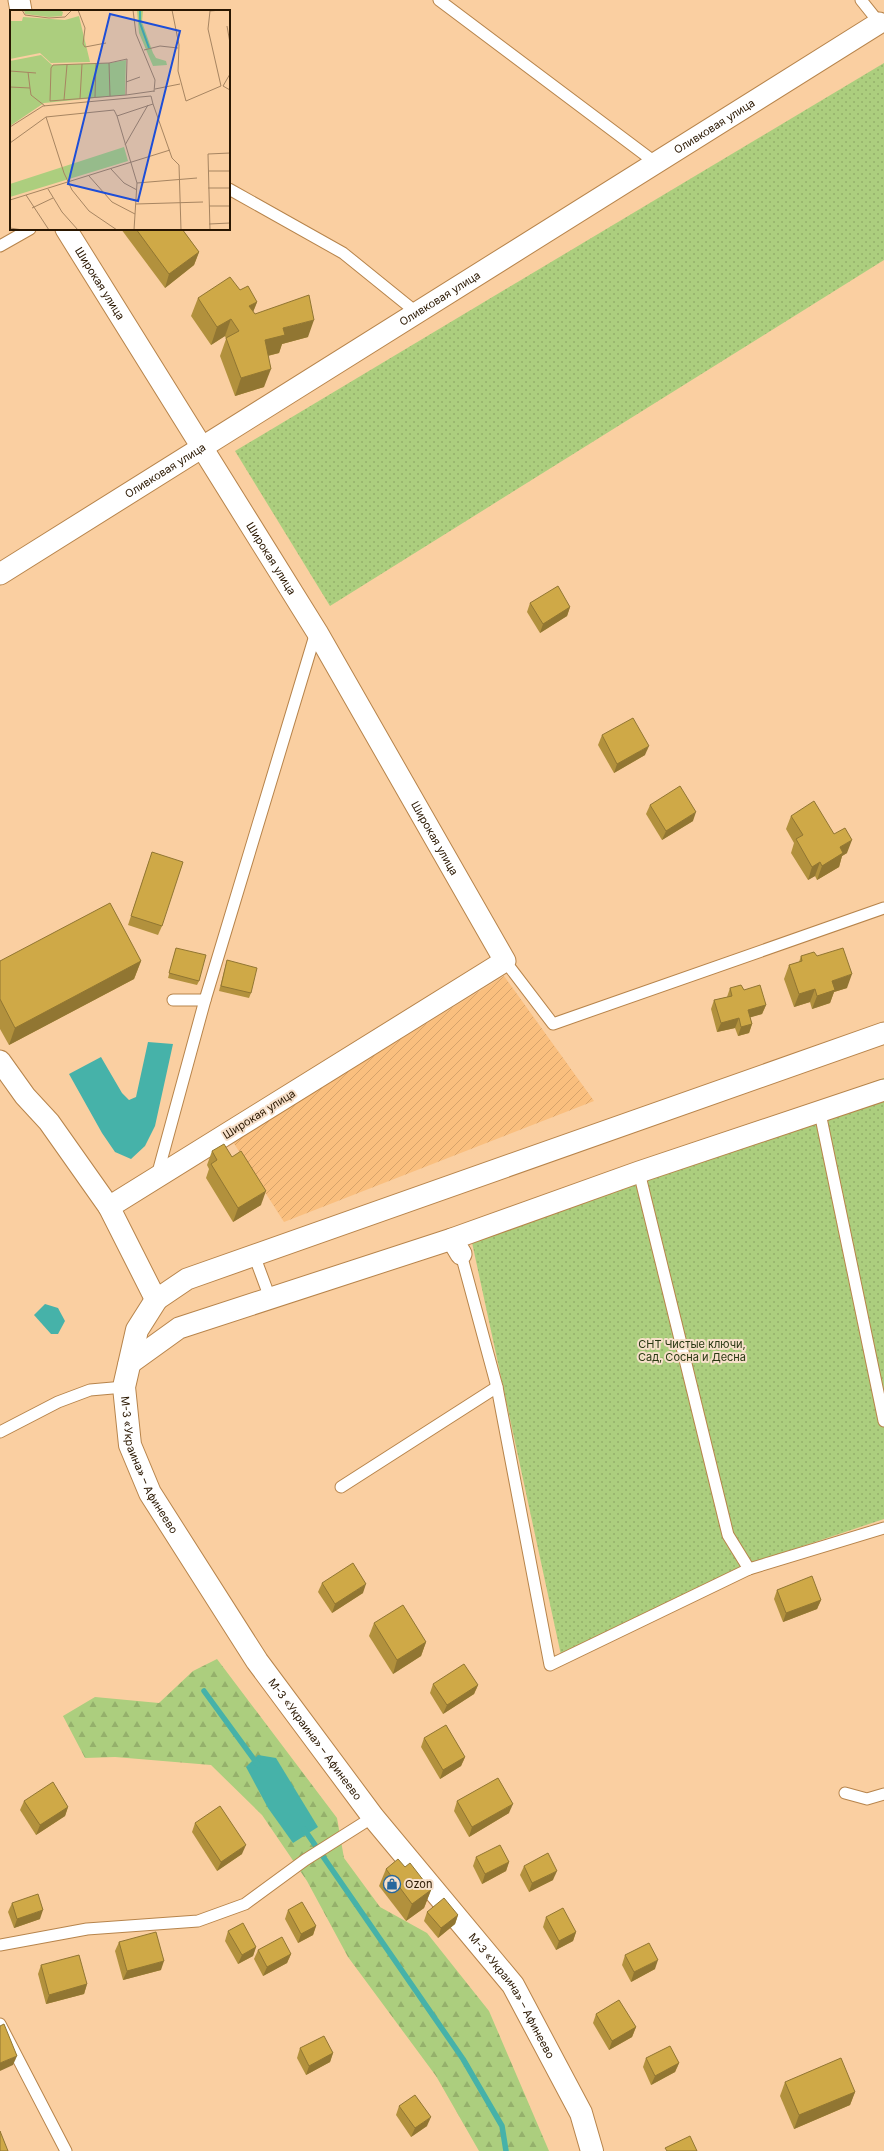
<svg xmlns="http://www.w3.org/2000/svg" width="884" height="2151" viewBox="0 0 884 2151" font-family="Inter,sans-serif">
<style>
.industrial{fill:url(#industrial-furrows)}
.grass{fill:url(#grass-dots)}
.forest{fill:url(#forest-firs)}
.water{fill:#46b2a9}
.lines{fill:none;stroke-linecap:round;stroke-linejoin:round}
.stream{stroke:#46b2a9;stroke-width:5.5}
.lane-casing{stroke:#b7844b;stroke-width:13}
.street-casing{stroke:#b7844b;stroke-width:23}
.secondary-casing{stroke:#b7844b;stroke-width:24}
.lane{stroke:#fff;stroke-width:11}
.street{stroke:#fff;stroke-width:21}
.secondary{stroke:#fff;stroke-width:22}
.wall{fill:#b2913d}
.shaded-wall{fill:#917632}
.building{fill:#cfa947;stroke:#917632}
.labels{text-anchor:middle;stroke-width:4;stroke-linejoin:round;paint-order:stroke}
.street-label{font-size:11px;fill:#2a1701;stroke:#f7e0ca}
.park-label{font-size:11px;fill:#283712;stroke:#f7e0ca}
.poi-label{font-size:11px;fill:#2a1701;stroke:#f7e0ca;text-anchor:start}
.inset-river{fill:none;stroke:#46b2a9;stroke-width:2}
.inset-road{fill:none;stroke:#a78561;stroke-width:1}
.view{fill:#1d4ed8;fill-opacity:0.15;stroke:#1d4ed8;stroke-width:2}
.inset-edge{fill:none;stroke:#2a1701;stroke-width:2}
</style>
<defs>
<pattern id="industrial-furrows" width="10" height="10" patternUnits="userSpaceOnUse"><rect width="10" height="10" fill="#fabf7e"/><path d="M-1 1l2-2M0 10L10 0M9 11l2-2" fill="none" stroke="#d6a36b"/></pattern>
<pattern id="grass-dots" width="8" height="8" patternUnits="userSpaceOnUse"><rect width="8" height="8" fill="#acce7e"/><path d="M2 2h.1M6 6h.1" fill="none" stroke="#94b06b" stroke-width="1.8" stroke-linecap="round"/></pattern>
<pattern id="forest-firs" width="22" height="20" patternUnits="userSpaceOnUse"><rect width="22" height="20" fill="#acce7e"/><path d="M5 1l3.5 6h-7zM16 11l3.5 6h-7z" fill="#94b06b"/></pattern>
</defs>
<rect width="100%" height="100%" fill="#facfa1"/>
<polygon class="industrial" points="504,976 594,1101 284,1222 233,1142"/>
<g class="grass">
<polygon points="884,63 884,260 330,606 235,451"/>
<polygon points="884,1078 884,1519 746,1565 561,1655 468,1224"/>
</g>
<polygon class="forest" points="217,1659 337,1818 344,1858 380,1907 427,1933 489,2011 549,2151 479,2151 436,2076 348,1957 307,1881 262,1815 211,1765 115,1757 85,1758 63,1716 95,1697 159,1703 193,1671"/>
<g class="water">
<polygon points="148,1042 173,1044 155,1126 145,1146 131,1159 115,1152 102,1133 69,1074 101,1057 122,1093 129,1100 136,1097"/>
<polygon points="45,1304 58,1308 65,1321 58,1334 51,1334 34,1315"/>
<polygon points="258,1755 276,1758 318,1827 293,1843 268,1808 246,1767"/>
</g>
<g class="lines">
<g class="stream">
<polyline points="204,1691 258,1765"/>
<polyline points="304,1829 463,2059 502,2126 506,2151"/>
</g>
<g class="lane-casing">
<g id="lane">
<polyline points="439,0 656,163"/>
<polyline points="861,0 881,25"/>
<polyline points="229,189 343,253 416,312"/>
<polyline points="0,246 30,229"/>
<polyline points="505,961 553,1024 884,908"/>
<polyline points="173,1000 205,1000"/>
<polyline points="820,1113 884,1421"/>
<polyline points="639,1172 728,1535 749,1569"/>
<polyline points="157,1176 205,1000 316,632"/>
<polyline points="461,1254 497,1387 550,1665 749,1569 884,1528"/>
<polyline points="254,1255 270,1298"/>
<polyline points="0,1432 58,1402 90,1390 124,1387"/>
<polyline points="341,1487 497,1387"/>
<polyline points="845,1793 867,1799 884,1794"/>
<polyline points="0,1945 87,1929 198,1921 245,1904 305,1860 373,1817"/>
<polyline points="0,2024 66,2151"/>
</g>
</g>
<g class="street-casing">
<g id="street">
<polyline points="19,0 21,11"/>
<path id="s1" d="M66 229 317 632 505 961 109 1207 156 1300 187 1279 884 1033"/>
<path id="s2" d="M0 574 879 23"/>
<polyline points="0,1061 25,1096 49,1122 109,1207"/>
<polyline points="452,1239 639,1172 884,1090"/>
<polyline points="129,1364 179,1328 452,1239 461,1254"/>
</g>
</g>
<g class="secondary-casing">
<g id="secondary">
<path id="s3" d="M156 1300 137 1330 124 1387 130 1445 150 1493 257 1661 373 1817 513 1985 581 2113 592 2151"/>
</g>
</g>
<use href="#lane" class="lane"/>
<use href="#street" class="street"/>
<use href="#secondary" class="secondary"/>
</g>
<g class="wall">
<polygon points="121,229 182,229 199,252 194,265 165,288"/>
<polygon points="240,290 257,302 253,312 255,314 308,337 282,344 279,353 268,356 264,387 235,396 220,356 226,339 225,336 211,345 191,316 198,298"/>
<polygon points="530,603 570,607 567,616 540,633 527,612"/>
<polygon points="602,735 645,755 614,773 598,745"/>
<polygon points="650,805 693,821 662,840 646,814"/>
<polygon points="791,816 834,834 847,853 842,856 839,867 817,880 815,876 808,880 791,853 794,843 786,829"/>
<polygon points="149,861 162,926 158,935 128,925"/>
<polygon points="176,948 199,981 197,985 168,978"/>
<polygon points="801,956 847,988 834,992 830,1003 812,1009 810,1002 794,1007 784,979 789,965 799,962"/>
<polygon points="227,960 251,993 249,998 219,991"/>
<polygon points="0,961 141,961 134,979 9,1045 0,1029"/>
<polygon points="730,988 744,990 766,1005 762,1014 750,1017 752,1024 749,1033 738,1036 735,1028 717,1032 711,1009 714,1000 727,997"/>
<polygon points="212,1151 232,1157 261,1205 233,1222 206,1178 209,1169 207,1165"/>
<polygon points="322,1583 363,1593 332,1613 318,1592"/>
<polygon points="777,1590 821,1600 817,1609 783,1622 774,1599"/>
<polygon points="374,1623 426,1642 421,1656 393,1674 369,1636"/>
<polygon points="433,1684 478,1685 474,1694 443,1714 430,1693"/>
<polygon points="424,1738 465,1757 461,1766 440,1779 421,1747"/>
<polygon points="24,1801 68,1807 65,1816 36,1835 20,1810"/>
<polygon points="457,1801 509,1813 469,1837 454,1811"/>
<polygon points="195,1823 242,1854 217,1871 192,1832"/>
<polygon points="476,1857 509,1862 506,1871 482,1884 473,1866"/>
<polygon points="524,1866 553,1880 529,1892 520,1875"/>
<polygon points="405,1867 431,1890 424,1908 406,1921 379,1886 386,1869"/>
<polygon points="12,1903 40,1919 14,1928 8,1912"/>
<polygon points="288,1910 316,1926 313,1935 298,1943 285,1919"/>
<polygon points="427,1912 458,1915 455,1924 438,1938 424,1921"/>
<polygon points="546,1917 576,1932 573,1941 556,1950 543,1927"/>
<polygon points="228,1931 256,1947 253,1956 238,1964 225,1941"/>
<polygon points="119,1942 161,1970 123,1980 115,1951"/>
<polygon points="258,1950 291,1954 287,1963 263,1976 254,1959"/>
<polygon points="625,1955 655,1969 631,1982 622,1965"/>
<polygon points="41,1965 87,1984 84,1994 46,2004 38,1974"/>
<polygon points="596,2014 636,2027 632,2037 609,2050 593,2023"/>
<polygon points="300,2048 333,2053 330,2062 306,2075 297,2058"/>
<polygon points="646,2058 679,2063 675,2072 651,2085 643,2067"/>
<polygon points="785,2082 855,2092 850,2105 794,2129 780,2096"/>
<polygon points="399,2106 427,2126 411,2137 396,2115"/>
</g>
<g class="shaded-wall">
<polygon points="199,252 194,265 165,288 169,274"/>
<polygon points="257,302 250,320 249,306"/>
<polygon points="231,319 225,336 211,345 217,327"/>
<polygon points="314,320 308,337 282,344 279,353 258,358 265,340 283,328"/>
<polygon points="271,369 264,387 235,396 241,378"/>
<polygon points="570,607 567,616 540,633 543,624"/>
<polygon points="649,746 645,755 614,773 617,764"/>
<polygon points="696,812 693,821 662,840 666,831"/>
<polygon points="852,840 847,853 842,856 839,867 817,880 822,866 840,847"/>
<polygon points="820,862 815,876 808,880 812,867"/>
<polygon points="141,961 134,979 9,1045 15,1028"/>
<polygon points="852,974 847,988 834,992 830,1003 812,1009 817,996 832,981"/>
<polygon points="815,989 810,1002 794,1007 799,994"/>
<polygon points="766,1005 762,1014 745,1019 748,1010"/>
<polygon points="739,1018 735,1028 717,1032 721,1023"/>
<polygon points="752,1024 749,1033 738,1036 741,1027"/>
<polygon points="266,1191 261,1205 233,1222 238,1208"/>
<polygon points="366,1584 363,1593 332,1613 335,1604"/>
<polygon points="821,1600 817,1609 783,1622 786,1613"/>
<polygon points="426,1642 421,1656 393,1674 397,1660"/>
<polygon points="478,1685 474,1694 443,1714 447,1705"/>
<polygon points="465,1757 461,1766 440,1779 443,1770"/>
<polygon points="513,1804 509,1813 469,1837 472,1827"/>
<polygon points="68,1807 65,1816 36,1835 40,1825"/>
<polygon points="246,1845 242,1854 217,1871 221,1862"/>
<polygon points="509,1862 506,1871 482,1884 485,1874"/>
<polygon points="557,1871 553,1880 529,1892 532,1883"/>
<polygon points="431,1890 424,1908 406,1921 412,1904"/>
<polygon points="43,1910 40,1919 14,1928 17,1919"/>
<polygon points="458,1915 455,1924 438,1938 441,1928"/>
<polygon points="316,1926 313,1935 298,1943 301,1934"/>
<polygon points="576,1932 573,1941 556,1950 559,1941"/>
<polygon points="256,1947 253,1956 238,1964 242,1955"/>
<polygon points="291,1954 287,1963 263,1976 267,1967"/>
<polygon points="658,1960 655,1969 631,1982 634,1972"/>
<polygon points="164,1961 161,1970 123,1980 127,1971"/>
<polygon points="87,1984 84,1994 46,2004 49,1995"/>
<polygon points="636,2027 632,2037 609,2050 612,2041"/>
<polygon points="333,2053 330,2062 306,2075 309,2066"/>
<polygon points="17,2056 13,2065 0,2071 0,2063"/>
<polygon points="679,2063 675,2072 651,2085 655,2076"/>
<polygon points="855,2092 850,2105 794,2129 799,2115"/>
<polygon points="431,2117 427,2126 411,2137 415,2128"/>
</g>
<g class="building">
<polygon points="136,229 182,229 199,252 169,274"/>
<polygon points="230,277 240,290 248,286 257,302 249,306 255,314 309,295 314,320 283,328 285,335 265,340 271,369 241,378 226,338 239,331 231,319 217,327 198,298"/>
<polygon points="558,586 570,607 543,624 530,603"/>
<polygon points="633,718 649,746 617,764 602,735"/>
<polygon points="680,786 696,812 666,831 650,805"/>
<polygon points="814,801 834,834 845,828 852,840 840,847 843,853 822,866 820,862 812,867 796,839 803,835 791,816"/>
<polygon points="152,852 183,862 162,926 131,916"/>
<polygon points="110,903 141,961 15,1028 0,999 0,961"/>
<polygon points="176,948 206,955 199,981 169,973"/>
<polygon points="843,948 852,974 832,981 835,990 817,996 815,989 799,994 789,965 802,961 801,956 814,952 817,956"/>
<polygon points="227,960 257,968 251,993 221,986"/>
<polygon points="741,985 744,990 760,985 766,1005 748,1010 752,1024 741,1027 739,1018 721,1023 714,1000 732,996 730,988"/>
<polygon points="224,1144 232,1157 241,1151 266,1191 238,1208 211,1164 217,1160 212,1151"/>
<polygon points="353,1563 366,1584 335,1604 322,1583"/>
<polygon points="812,1576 821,1600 786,1613 777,1590"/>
<polygon points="403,1605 426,1642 397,1660 374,1623"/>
<polygon points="464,1664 478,1685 447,1705 433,1684"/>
<polygon points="446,1725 465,1757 443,1770 424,1738"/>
<polygon points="498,1778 513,1804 472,1827 457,1801"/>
<polygon points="53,1782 68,1807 40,1825 24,1801"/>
<polygon points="220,1806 246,1845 221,1862 195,1823"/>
<polygon points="500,1845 509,1862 485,1874 476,1857"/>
<polygon points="548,1853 557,1871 532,1883 524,1866"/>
<polygon points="398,1859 405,1867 410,1863 431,1890 412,1904 386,1869"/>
<polygon points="38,1894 43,1910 17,1919 12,1903"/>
<polygon points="444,1898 458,1915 441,1928 427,1912"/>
<polygon points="302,1902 316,1926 301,1934 288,1910"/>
<polygon points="563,1908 576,1932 559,1941 546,1917"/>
<polygon points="243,1923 256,1947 242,1955 228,1931"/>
<polygon points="156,1932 164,1961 127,1971 119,1942"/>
<polygon points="282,1937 291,1954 267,1967 258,1950"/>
<polygon points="649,1943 658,1960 634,1972 625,1955"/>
<polygon points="79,1955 87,1984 49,1995 41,1965"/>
<polygon points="619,2000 636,2027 612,2041 596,2014"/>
<polygon points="4,2024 17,2056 0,2063 0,2026"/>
<polygon points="324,2036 333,2053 309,2066 300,2048"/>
<polygon points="670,2046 679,2063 655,2076 646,2058"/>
<polygon points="841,2058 855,2092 799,2115 785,2082"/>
<polygon points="415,2095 431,2117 415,2128 399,2106"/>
<polygon points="0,2131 8,2151 0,2151"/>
<polygon points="690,2136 697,2151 667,2151 665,2148"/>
</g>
<defs>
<g id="shop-ring" transform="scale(0.9)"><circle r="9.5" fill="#f7e0ca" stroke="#27679d" stroke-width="1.5"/><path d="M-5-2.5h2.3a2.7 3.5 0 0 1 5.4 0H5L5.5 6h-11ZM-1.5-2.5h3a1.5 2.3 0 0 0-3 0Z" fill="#27679d"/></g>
</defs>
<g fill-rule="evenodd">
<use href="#shop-ring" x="392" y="1884"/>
</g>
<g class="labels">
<g class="street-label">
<text dy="4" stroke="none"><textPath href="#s2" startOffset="843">Оливковая улица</textPath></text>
<text dy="4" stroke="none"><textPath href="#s1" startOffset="64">Широкая улица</textPath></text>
<text dy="4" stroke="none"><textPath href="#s2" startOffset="519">Оливковая улица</textPath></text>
<text dy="4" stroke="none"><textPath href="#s2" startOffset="195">Оливковая улица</textPath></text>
<text dy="4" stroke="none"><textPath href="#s1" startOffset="388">Широкая улица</textPath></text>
<text dy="4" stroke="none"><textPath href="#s1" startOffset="712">Широкая улица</textPath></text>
<text transform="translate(259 1114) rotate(-32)" y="4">Широкая улица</text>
<text dy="4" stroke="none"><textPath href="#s3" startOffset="177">М-3 «Украина» – Афинеево</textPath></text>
<text dy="4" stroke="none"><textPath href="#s3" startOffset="501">М-3 «Украина» – Афинеево</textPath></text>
<text dy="4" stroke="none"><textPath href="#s3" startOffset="825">М-3 «Украина» – Афинеево</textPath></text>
</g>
<g class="park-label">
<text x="692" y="1348">СНТ Чистые ключи,<tspan x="692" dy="13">Сад, Сосна и Десна</tspan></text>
</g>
<g class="poi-label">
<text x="405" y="1888">Ozon</text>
</g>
</g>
<g transform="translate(10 10)">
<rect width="220" height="220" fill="#facfa1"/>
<path d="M31 45 42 55 100 53 116 50 115 85 34 93 0 116V51ZM114 137 118 151 0 187V174Z" fill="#acce7e"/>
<path d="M14 0H49L53 2 52 6 39 7 15 4ZM127 0H133L132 12 143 43 146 48 156 51 157 55 143 56 129 23ZM69 6 80 52 41 53 30 43 0 49V11H12L13 7 55 10ZM16 89 28 96 4 112 0 108 4 104 3 100 15 93Z" fill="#acce7e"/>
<path class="inset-river" d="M130 0V13L139 38"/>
<path class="inset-road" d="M12 0 15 5 39 8 55 7 62 0M68 0 75 18 73 34 75 37 96 33M123 0 126 24 145 70 144 82M162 0 169 35 168 61 176 91 211 76 198 19 200 1 211 0M217 16 220 33M134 40 150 36 168 38M99 53 100 86M0 61 26 63M18 62 20 78M116 72 130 67M0 77 20 78 21 85 35 96M145 79 170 74M220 80 213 76 220 64M116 85 40 91 41 58 43 55 99 53 117 49 116 85 144 81M85 87 86 53M70 89 72 54M54 90 57 55M143 94 162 148 169 155 171 220M107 106 104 100 36 107 54 163 62 180 79 201 107 220M0 117 33 96 141 86M0 133 36 107M115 135 138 95M101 159 114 173 127 180M198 161H220M79 166 102 192 125 204M127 173 187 168M198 178H220M38 179 52 202 68 220M16 185 39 220M0 190 160 140M126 194 193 192M199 196H220M22 198 43 188M199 214 220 213M0 218 13 220M124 220 127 173 107 106 143 94 141 86M200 220 198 144 220 143"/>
<path class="view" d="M100 4 170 21 128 191 58 174Z"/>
<rect width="220" height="220" class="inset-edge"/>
</g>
</svg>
